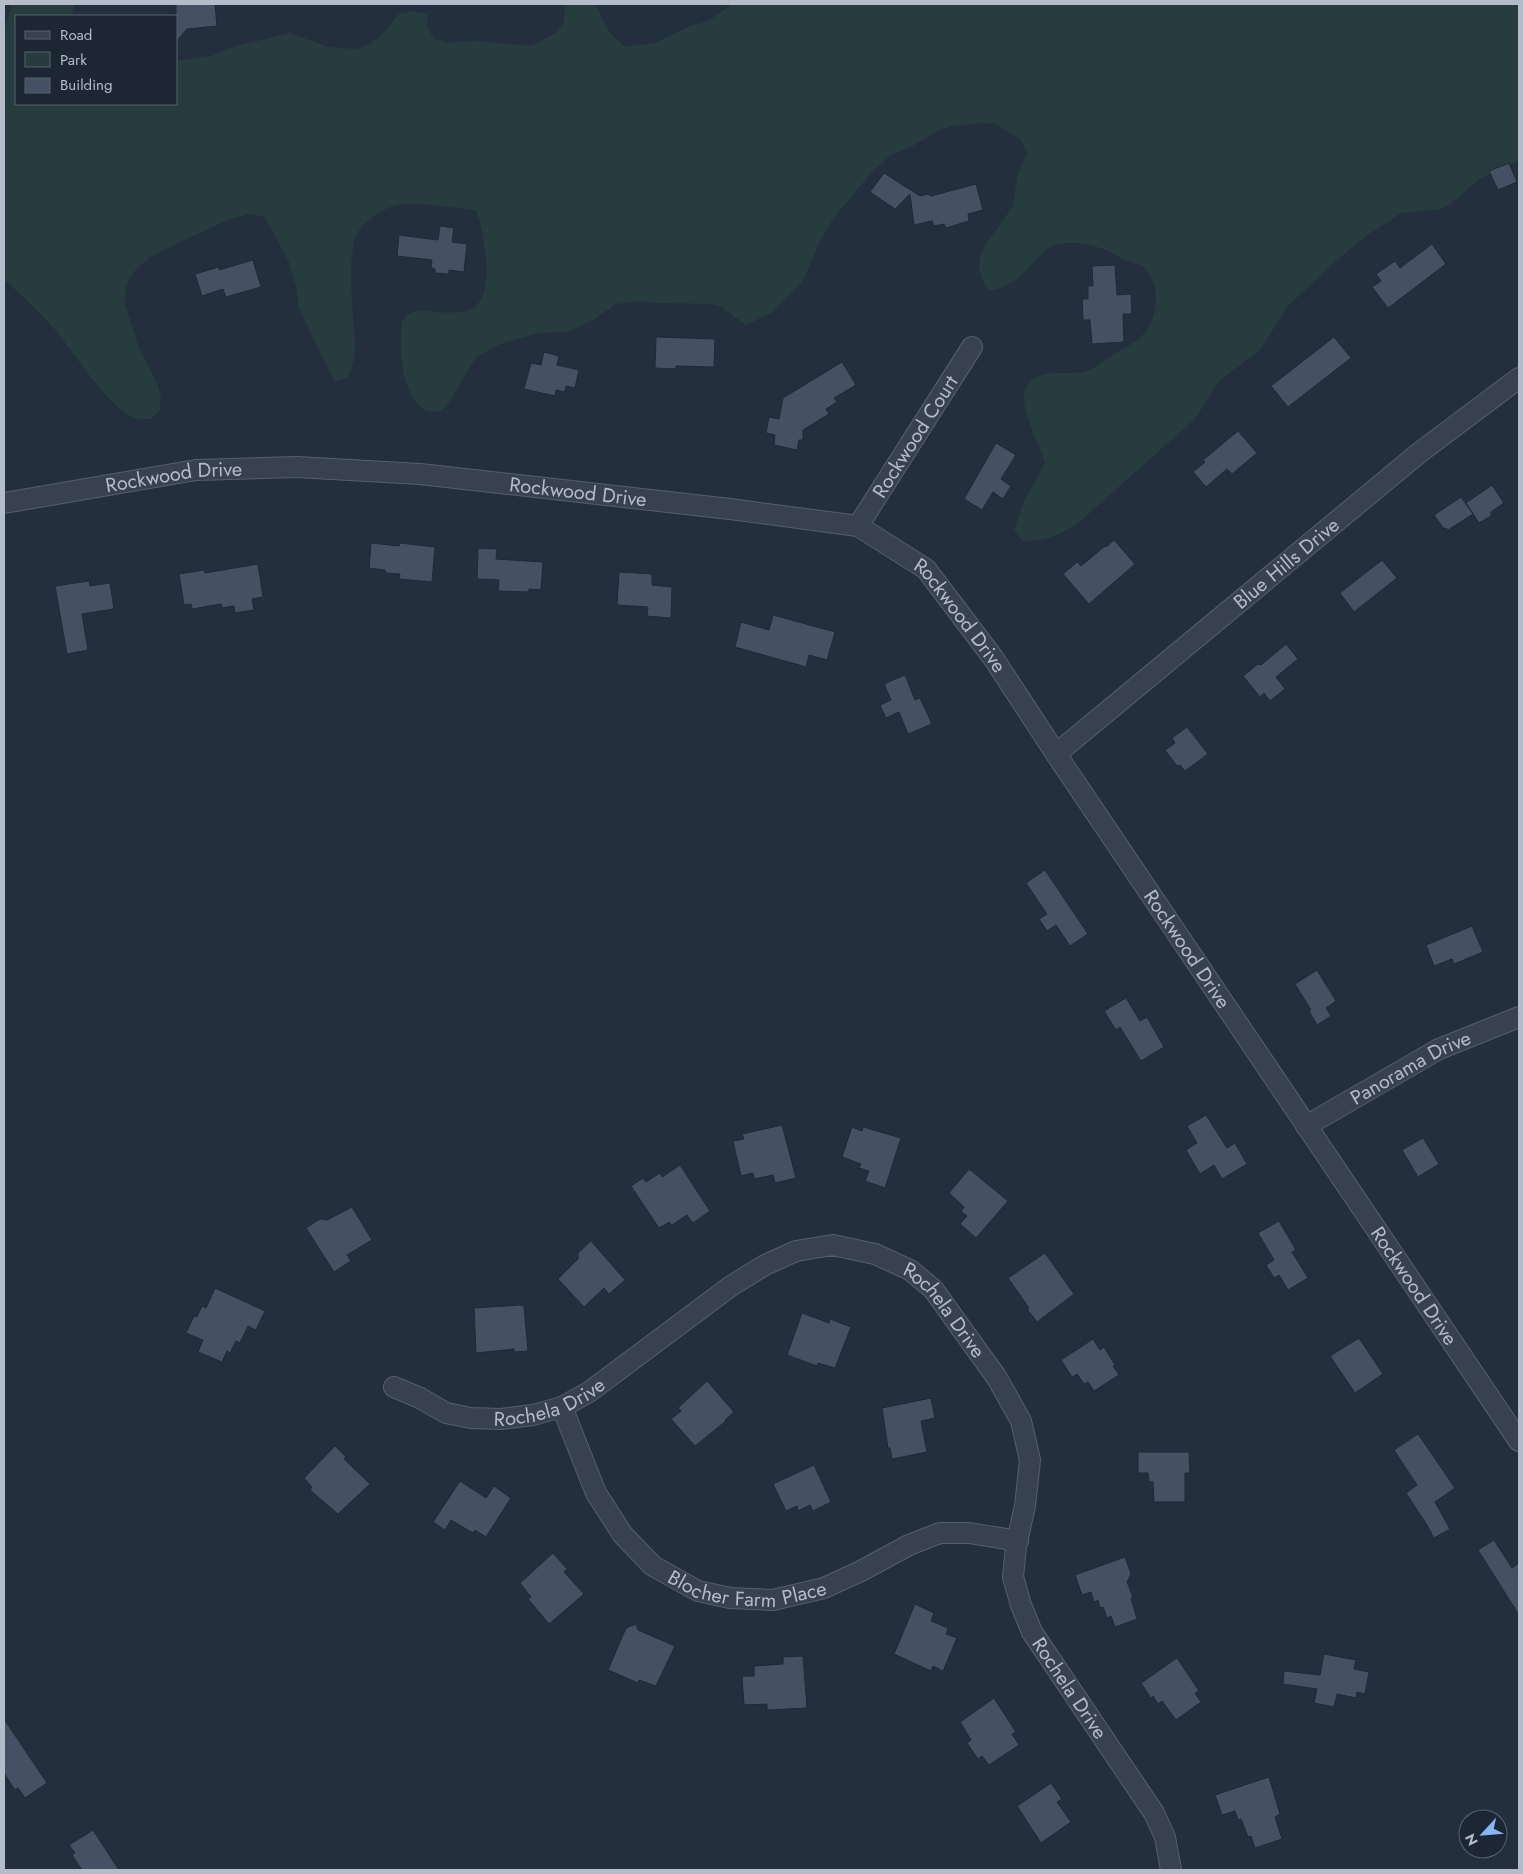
<svg xmlns="http://www.w3.org/2000/svg" width="1523" height="1874" viewBox="0 0 1523 1874" font-family="Jost,sans-serif">
<style>
.green{fill:#263c3f}
.building{fill:#455162;stroke:#1f2835}
.lines{fill:none;stroke-linecap:round;stroke-linejoin:round}
.minor-casing{stroke:#565f6c;stroke-width:22}
.minor{stroke:#38414e;stroke-width:20}
.labels{text-anchor:middle;stroke-width:4;stroke-linejoin:round;paint-order:stroke}
.street-label{font-size:20px;fill:#b4bcc9;stroke:#1d2633}
</style>
<rect width="100%" height="100%" fill="#242f3e"/>
<path class="green" d="M10 4H74L72 16H16V104H176V61L211 56 236 46 290 33 328 47 356 49 370 44 381 36 399 14 412 11 427 14 428 28 434 39 447 43 473 41 532 46 555 33 564 22 565 4H596C603 22 609 36 626 47L655 43 692 25 706 22 729 7 730 4H1519V160L1478 180 1452 203 1441 209 1401 213 1369 234 1337 260 1288 306 1260 350 1219 381 1195 419 1085 517C1067 532 1047 542 1023 541L1014 531 1024 501 1045 463C1040 444 1019 409 1025 391 1033 365 1066 377 1086 371 1094 369 1101 362 1108 358 1131 343 1150 339 1155 308 1157 296 1156 285 1150 275 1142 262 1137 264 1125 260 1119 258 1114 253 1108 251 1092 244 1070 240 1053 246 1039 252 1033 265 1023 274 1013 284 1002 288 989 291L982 279 979 267 981 253 988 241 1013 206 1017 178 1027 152 1021 140 1007 131 995 124 982 123 953 126 939 130 914 145 891 155 872 172 833 219 819 243 802 283 771 313 746 325 720 306 712 304 657 303 643 301 616 304 593 320 568 332 538 333 500 344 476 357 450 401 441 411 428 412C424 409 419 406 416 402 399 379 400 348 402 321 405 318 409 313 414 312 421 309 430 311 437 312 447 313 458 313 468 310 498 303 484 231 476 210 455 208 424 203 404 204 393 205 384 209 375 215 368 221 361 226 357 234 348 253 352 297 353 318 355 339 358 359 347 378L334 381 299 308 296 286 288 260 265 217 249 214 228 220 176 244 149 258 137 268 129 279 125 292V304L139 348 157 383 161 396 160 410 151 419C147 419 143 419 139 419 112 414 74 352 56 331 41 313 22 295 4 280V31L11 9Z"/>
<g class="building">
<polygon points="176,4 215,4 217,26 187,29 176,42"/>
<polygon points="1509,163 1517,182 1498,190 1489,171"/>
<polygon points="884,173 920,196 928,194 931,196 976,184 983,210 968,214 969,221 946,228 944,224 934,226 932,221 914,225 910,194 895,209 870,192"/>
<polygon points="440,226 454,228 452,242 467,244 464,272 449,270 449,274 435,273 435,269 431,268 432,260 397,256 399,235 438,240"/>
<polygon points="1432,244 1446,264 1388,308 1372,287 1381,281 1376,274 1395,261 1400,268"/>
<polygon points="253,260 261,287 226,297 223,289 202,296 195,274 219,267 219,270"/>
<polygon points="1115,265 1117,295 1131,294 1132,314 1123,314 1124,342 1092,344 1090,320 1083,320 1082,299 1088,299 1088,286 1093,286 1092,266"/>
<polygon points="656,337 715,339 714,367 676,366 676,369 655,368"/>
<polygon points="1334,337 1351,358 1288,407 1271,386"/>
<polygon points="544,352 559,356 557,365 579,370 575,388 566,386 565,392 556,390 555,396 524,389 531,363 541,365"/>
<polygon points="842,362 856,385 834,398 837,402 826,409 829,414 803,430 803,440 799,440 797,450 774,445 775,435 766,433 769,417 779,419 783,398"/>
<polygon points="1238,431 1257,453 1232,474 1227,469 1206,487 1193,472 1205,462 1203,460"/>
<polygon points="996,443 1016,455 1001,479 1011,486 1003,499 993,492 982,510 964,499"/>
<polygon points="1492,485 1504,503 1491,512 1491,516 1479,523 1466,503"/>
<polygon points="1461,497 1473,514 1448,530 1446,528 1444,529 1434,515"/>
<polygon points="1114,540 1135,564 1089,604 1063,574 1077,562 1081,566 1105,546 1106,547"/>
<polygon points="371,543 399,546 400,543 435,547 432,582 399,579 400,574 386,573 385,570 369,568"/>
<polygon points="478,548 497,549 496,559 543,562 541,590 529,589 529,592 498,591 499,580 477,579"/>
<polygon points="1382,560 1397,578 1354,612 1340,593"/>
<polygon points="258,564 263,597 252,599 254,610 235,613 234,606 222,608 221,604 192,609 191,604 184,605 179,574 204,570 205,573"/>
<polygon points="619,572 652,574 652,585 672,587 671,618 647,616 648,607 617,605"/>
<polygon points="89,581 90,586 110,583 114,609 82,614 88,650 67,654 55,586"/>
<polygon points="773,615 835,632 827,660 809,655 806,667 735,647 741,622 769,630"/>
<polygon points="1286,644 1298,659 1276,677 1285,689 1270,701 1264,693 1260,697 1243,676 1258,664 1261,665"/>
<polygon points="905,675 915,700 920,698 932,724 908,734 899,712 886,718 880,705 891,700 884,684"/>
<polygon points="1187,727 1208,754 1185,771 1180,765 1177,766 1165,750 1175,743 1172,738"/>
<polygon points="1045,870 1088,934 1070,946 1056,925 1047,931 1039,919 1047,914 1026,883"/>
<polygon points="1472,926 1483,952 1454,964 1452,959 1434,966 1426,945"/>
<polygon points="1317,970 1336,1001 1326,1008 1331,1016 1317,1025 1309,1011 1311,1010 1295,984"/>
<polygon points="1126,998 1140,1021 1147,1017 1164,1047 1141,1061 1120,1027 1116,1030 1104,1011"/>
<polygon points="1206,1115 1227,1148 1235,1143 1247,1164 1222,1179 1214,1165 1200,1174 1186,1150 1197,1143 1187,1126"/>
<polygon points="782,1125 796,1178 775,1183 773,1175 754,1179 753,1173 741,1176 733,1141 744,1139 742,1134"/>
<polygon points="852,1127 862,1131 863,1127 901,1138 885,1188 865,1181 869,1171 859,1168 861,1164 842,1157"/>
<polygon points="1423,1138 1439,1164 1418,1177 1402,1150"/>
<polygon points="680,1165 710,1211 693,1223 687,1215 672,1225 669,1222 659,1228 631,1186 643,1178 646,1182 660,1173 662,1177"/>
<polygon points="969,1169 1008,1201 976,1238 960,1224 967,1216 961,1211 964,1207 949,1193"/>
<polygon points="352,1207 372,1240 347,1255 351,1261 334,1272 306,1228 320,1219 327,1220"/>
<polygon points="1279,1221 1296,1250 1292,1252 1308,1278 1288,1290 1279,1275 1274,1278 1266,1265 1274,1260 1258,1233"/>
<polygon points="591,1241 625,1280 609,1294 604,1288 584,1307 558,1279 578,1259 578,1253"/>
<polygon points="1045,1253 1074,1294 1037,1322 1027,1309 1029,1308 1008,1278"/>
<polygon points="215,1288 265,1311 256,1330 248,1326 240,1343 236,1341 230,1353 227,1351 222,1362 198,1352 203,1340 186,1333 194,1316 197,1317 202,1306 206,1308"/>
<polygon points="520,1305 524,1306 528,1351 514,1352 514,1349 476,1353 474,1308"/>
<polygon points="802,1313 829,1323 830,1319 851,1327 835,1368 818,1363 817,1366 787,1355"/>
<polygon points="1359,1338 1383,1374 1355,1393 1330,1356"/>
<polygon points="1093,1339 1100,1350 1104,1347 1115,1365 1113,1366 1119,1375 1094,1391 1088,1382 1084,1384 1077,1374 1072,1377 1061,1360"/>
<polygon points="707,1381 734,1412 725,1420 726,1421 695,1446 671,1419 681,1411 678,1408"/>
<polygon points="931,1398 935,1418 921,1421 927,1452 892,1459 890,1448 888,1448 882,1408"/>
<polygon points="1418,1434 1455,1488 1435,1502 1450,1529 1434,1538 1427,1525 1406,1493 1417,1485 1394,1450"/>
<polygon points="335,1446 346,1457 344,1459 370,1484 338,1514 310,1490 312,1487 304,1478"/>
<polygon points="1138,1452 1189,1452 1190,1473 1185,1473 1185,1502 1154,1502 1153,1482 1149,1482 1148,1473 1138,1473"/>
<polygon points="814,1465 831,1502 813,1511 810,1505 798,1511 797,1506 786,1511 773,1484"/>
<polygon points="460,1481 486,1498 494,1486 511,1498 486,1537 475,1530 473,1533 451,1520 445,1530 433,1522"/>
<polygon points="1494,1540 1512,1568 1519,1563 1519,1615 1478,1550"/>
<polygon points="553,1553 567,1569 564,1572 584,1594 549,1624 528,1599 531,1597 520,1583"/>
<polygon points="1125,1557 1131,1574 1127,1582 1133,1597 1131,1598 1137,1619 1115,1627 1111,1616 1107,1618 1103,1607 1100,1608 1098,1600 1094,1602 1091,1592 1082,1595 1075,1575"/>
<polygon points="915,1604 934,1613 931,1621 948,1628 946,1634 957,1638 943,1671 933,1666 931,1671 894,1654"/>
<polygon points="636,1624 638,1630 675,1646 656,1686 639,1680 638,1683 608,1670 626,1628"/>
<polygon points="1324,1654 1356,1660 1354,1669 1369,1672 1365,1694 1357,1692 1356,1698 1337,1694 1334,1707 1314,1703 1317,1689 1283,1684 1284,1671 1320,1675"/>
<polygon points="803,1656 807,1708 767,1710 767,1704 744,1705 742,1676 754,1676 754,1666 783,1664 783,1657"/>
<polygon points="1177,1658 1199,1691 1195,1693 1201,1702 1176,1720 1162,1701 1158,1704 1153,1696 1151,1698 1141,1683"/>
<polygon points="994,1698 1016,1732 1012,1734 1019,1745 989,1765 982,1756 978,1759 967,1743 971,1740 960,1722"/>
<polygon points="4,1719 47,1783 25,1798 18,1788 15,1790 4,1773"/>
<polygon points="1269,1777 1280,1814 1275,1817 1282,1839 1255,1848 1251,1836 1248,1837 1241,1819 1238,1820 1235,1811 1222,1815 1215,1795"/>
<polygon points="1051,1783 1062,1799 1057,1802 1071,1822 1041,1843 1017,1806"/>
<polygon points="93,1830 119,1870 82,1870 72,1855 75,1853 69,1845"/>
</g>
<g class="lines">
<g class="minor-casing">
<g id="minor">
<path id="s1" d="M4 503 196 470 297 467 420 474 730 509 858 526 926 569 994 659 1056 754 1519 1441"/>
<path id="s2" d="M858 526 972 347"/>
<path id="s3" d="M1056 754 1419 453 1519 378"/>
<path id="s4" d="M1306 1126 1439 1049 1519 1017"/>
<path id="s5" d="M394 1387 420 1398 446 1413 471 1418 501 1419 533 1415 562 1407 589 1392 731 1286 765 1265 796 1251 833 1245 875 1254 910 1270 933 1289 997 1378 1021 1421 1030 1460 1025 1506 1016 1546 1013 1577 1021 1605 1032 1632 1154 1813 1165 1837 1171 1870"/>
<path id="s6" d="M562 1407 596 1493 623 1535 653 1566 698 1591 730 1598 773 1600 824 1588 861 1571 909 1545 940 1533H969L1018 1541"/>
</g>
</g>
<use href="#minor" class="minor"/>
</g>
<g class="labels">
<g class="street-label">
<text dy="7" stroke="none"><textPath href="#s2" startOffset="106">Rockwood Court</textPath></text>
<text dy="7" stroke="none"><textPath href="#s1" startOffset="172">Rockwood Drive</textPath></text>
<text dy="7" stroke="none"><textPath href="#s1" startOffset="578">Rockwood Drive</textPath></text>
<text dy="7" stroke="none"><textPath href="#s3" startOffset="299">Blue Hills Drive</textPath></text>
<text dy="7" stroke="none"><textPath href="#s1" startOffset="998">Rockwood Drive</textPath></text>
<text dy="7" stroke="none"><textPath href="#s1" startOffset="1402">Rockwood Drive</textPath></text>
<text dy="7" stroke="none"><textPath href="#s4" startOffset="120">Panorama Drive</textPath></text>
<text dy="7" stroke="none"><textPath href="#s1" startOffset="1808">Rockwood Drive</textPath></text>
<text dy="7" stroke="none"><textPath href="#s5" startOffset="630">Rochela Drive</textPath></text>
<text dy="7" stroke="none"><textPath href="#s5" startOffset="165">Rochela Drive</textPath></text>
<text dy="7" stroke="none"><textPath href="#s6" startOffset="286">Blocher Farm Place</textPath></text>
<text dy="7" stroke="none"><textPath href="#s5" startOffset="1050">Rochela Drive</textPath></text>
</g>
</g>
<rect width="1523" height="1874" fill="none" stroke="#b4bcc9" stroke-width="10"/>
<rect x="15" y="15" width="162" height="90" fill="#1d2633" stroke="#59626f"/>
<rect x="25" y="31" width="25" height="8" fill="#38414e" stroke="#59626f"/>
<text x="60" y="40" font-size="15" fill="#b4bcc9">Road</text>
<rect x="25" y="52" width="25" height="15" fill="#263c3f" stroke="#59626f"/>
<text x="60" y="65" font-size="15" fill="#b4bcc9">Park</text>
<rect x="25" y="78" width="25" height="15" fill="#455162" stroke="#59626f"/>
<text x="60" y="90" font-size="15" fill="#b4bcc9">Building</text>
<g transform="translate(1483 1834) rotate(244)"><circle r="24" fill="#1d2633" stroke="#59626f"/>
<path d="M0-4L9 19L0 12L-9 19Z" fill="#8ab4f8"/>
<text y="-8" font-size="14" font-weight="bold" text-anchor="middle" fill="#b4bcc9">N</text>
</g>
</svg>
